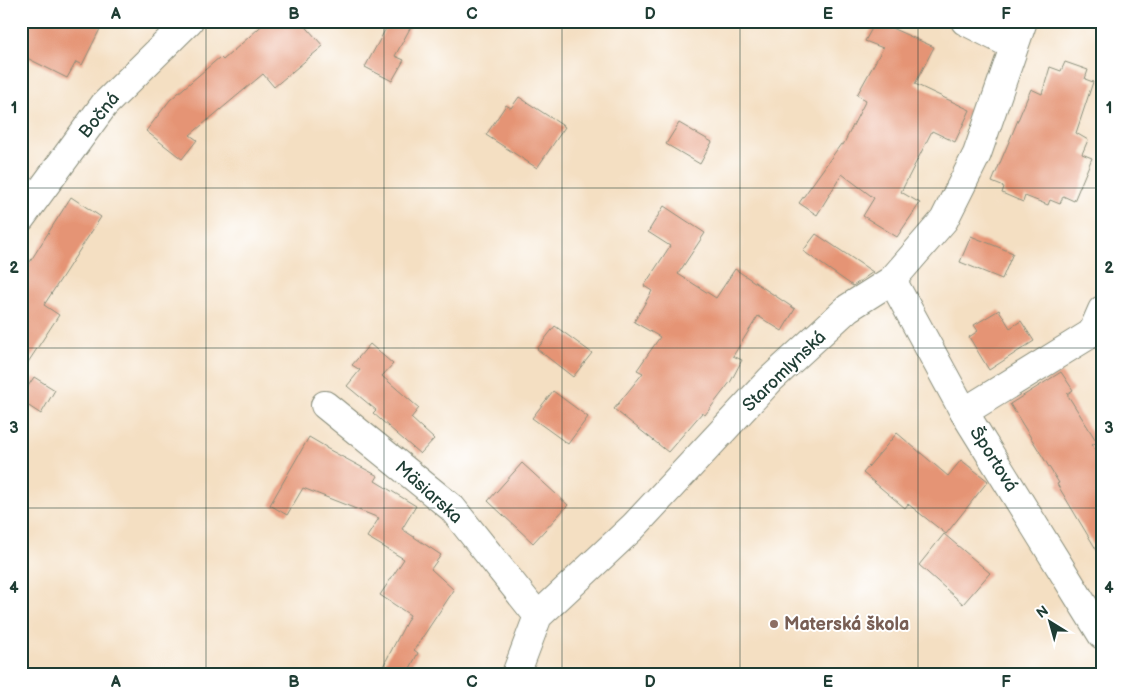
<svg xmlns="http://www.w3.org/2000/svg" width="1123" height="695" viewBox="0 0 1123 695" font-family="'Balsamiq Sans',sans-serif">
<style>
.building{fill:#e59475}
.lines{fill:none;stroke-linecap:round;stroke-linejoin:round}
.minor-casing{stroke:#8a8e7b;stroke-width:30}
.minor{stroke:#fff;stroke-width:28}
.grid{fill:none;stroke:#1f3d34;stroke-width:1;stroke-opacity:0.55}
.education-dot{fill:#8d6e63;stroke:#fff;stroke-width:2}
.labels{text-anchor:middle;stroke-width:4;stroke-linejoin:round;paint-order:stroke}
.street-label{font-size:18px;fill:#1f3d34;stroke:#fff}
.education-label{font-size:18px;font-weight:bold;fill:#785e54;stroke:#fff;text-anchor:start}
.neatline{fill:none;stroke:#1f3d34;stroke-width:2}
.grid-label{font-size:16px;text-anchor:middle;font-weight:bold;fill:#1f3d34}
</style>
<rect width="100%" height="100%" fill="#fff"/>
<filter id="ink" filterUnits="userSpaceOnUse"><feTurbulence type="fractalNoise" baseFrequency=".02" numOctaves="2"/><feDisplacementMap in="SourceGraphic" scale="10" xChannelSelector="R" yChannelSelector="G"/><feConvolveMatrix kernelMatrix="1 2 1 2 8 2 1 2 1" color-interpolation-filters="sRGB"/></filter>
<filter id="wash" filterUnits="userSpaceOnUse"><feTurbulence type="fractalNoise" baseFrequency=".0096" numOctaves="4" result="noise"/><feDisplacementMap in="SourceGraphic" scale="20" xChannelSelector="R" yChannelSelector="G"/><feGaussianBlur stdDeviation="1.12" result="paint"/><feColorMatrix in="noise" values="0 0 0 0 0 0 0 0 0 0 0 0 0 0 0 0 0 1.4 0 .05"/><feComposite in="paint" operator="in"/></filter>
<g filter="url(#wash)">
<rect width="100%" height="100%" fill="#f4dfc2"/>
<g id="blocks">
<g class="building">
<polygon points="21,21 104,21 82,65 76,62 67,78 21,55"/>
<polygon points="267,21 301,21 323,46 274,87 263,74 190,135 197,140 182,159 146,131 170,100 220,57 223,60"/>
<polygon points="390,21 414,21 395,56 404,60 392,81 365,67"/>
<polygon points="876,21 934,47 915,84 970,110 955,142 932,131 901,192 920,203 897,237 863,216 874,198 842,174 817,215 799,203 841,144 843,145 866,100 857,95 883,48 865,41"/>
<polygon points="1065,62 1088,70 1085,79 1093,82 1076,133 1088,140 1082,154 1092,158 1074,201 1063,196 1060,204 1050,200 1048,205 1025,196 1023,202 1002,193 1004,187 992,182 1031,89 1042,94 1050,67 1061,71"/>
<polygon points="519,97 565,127 537,168 486,135 506,105 511,108"/>
<polygon points="679,123 712,142 700,164 666,144"/>
<polygon points="71,197 101,217 44,305 59,315 21,373 21,276"/>
<polygon points="664,206 705,233 678,274 716,298 735,269 795,309 782,331 758,316 733,356 742,360 731,381 705,415 702,413 668,452 614,409 643,373 637,370 660,337 634,322 652,291 644,286 670,246 648,232"/>
<polygon points="816,234 873,272 853,286 803,251"/>
<polygon points="971,236 1013,253 1002,279 960,262"/>
<polygon points="999,310 1010,328 1021,321 1034,341 989,370 969,337 978,331 974,325"/>
<polygon points="555,326 592,353 573,377 537,349"/>
<polygon points="370,344 393,364 382,376 419,408 411,418 434,439 420,454 373,413 376,410 347,386 360,370 352,365"/>
<polygon points="1061,372 1073,390 1067,394 1097,442 1092,445 1102,462 1102,559 1057,484 1059,483 1010,404"/>
<polygon points="34,377 55,390 41,414 21,401 21,397"/>
<polygon points="553,391 588,417 568,444 532,418"/>
<polygon points="897,433 948,476 961,460 988,481 946,534 908,504 905,508 863,473"/>
<polygon points="309,437 326,447 326,448 378,476 375,481 416,506 402,529 441,555 431,569 454,590 414,650 418,653 407,674 379,674 410,615 380,595 404,559 367,537 379,518 303,488 287,515 270,505"/>
<polygon points="522,463 568,505 533,543 488,501"/>
<polygon points="944,534 990,573 963,604 919,565"/>
</g>
</g>
</g>
<g filter="url(#ink)">
<use href="#blocks" fill-opacity="0" stroke="#8a8e7b" stroke-width="1"/>
<g class="lines">
<g class="minor-casing">
<g id="minor">
<polyline points="965,21 1014,46"/>
<polyline points="21,218 104,105 189,21"/>
<polyline points="892,280 964,412 1102,635"/>
<polyline points="325,405 452,508 538,616"/>
<polyline points="964,412 1092,333 1102,310"/>
<polyline points="516,674 538,616 634,526 771,379 848,308 892,280 944,220 977,154 1023,21"/>
</g>
</g>
<use href="#minor" class="minor"/>
</g>
</g>
<path class="grid" d="M206 21V674M384 21V674M562 21V674M740 21V674M918 21V674M21 188H1102M21 348H1102M21 508H1102"/>
<circle class="education-dot" cx="774" cy="624" r="5"/>
<g class="labels">
<g class="street-label">
<text transform="translate(99 115) rotate(-51)" y="6">Bočná</text>
<text transform="translate(784 371) rotate(-44)" y="6">Staromlynská</text>
<text transform="translate(994 459) rotate(58)" y="6">Športová</text>
<text transform="translate(429 492) rotate(42)" y="6">Mäsiarska</text>
</g>
<g class="education-label">
<text x="784" y="630">Materská škola</text>
</g>
</g>
<rect width="1123" height="695" fill="none" stroke="#fff" stroke-width="55"/>
<g transform="translate(1050 622) rotate(323)" stroke="#ffffff" stroke-width="4" paint-order="stroke">
<path d="M0-4L9 19L0 12L-9 19Z" fill="#1f3d34"/>
<text y="-8" font-size="14" font-weight="bold" text-anchor="middle" fill="#1f3d34">N</text>
</g>
<rect x="28" y="28" width="1068" height="640" class="neatline"/>
<g class="grid-label">
<text x="116" y="19">A</text>
<text x="294" y="19">B</text>
<text x="472" y="19">C</text>
<text x="650" y="19">D</text>
<text x="828" y="19">E</text>
<text x="1006" y="19">F</text>
<text x="14" y="113">1</text>
<text x="1109" y="113">1</text>
<text x="14" y="273">2</text>
<text x="1109" y="273">2</text>
<text x="14" y="433">3</text>
<text x="1109" y="433">3</text>
<text x="14" y="593">4</text>
<text x="1109" y="593">4</text>
<text x="116" y="687">A</text>
<text x="294" y="687">B</text>
<text x="472" y="687">C</text>
<text x="650" y="687">D</text>
<text x="828" y="687">E</text>
<text x="1006" y="687">F</text>
</g>
</svg>
